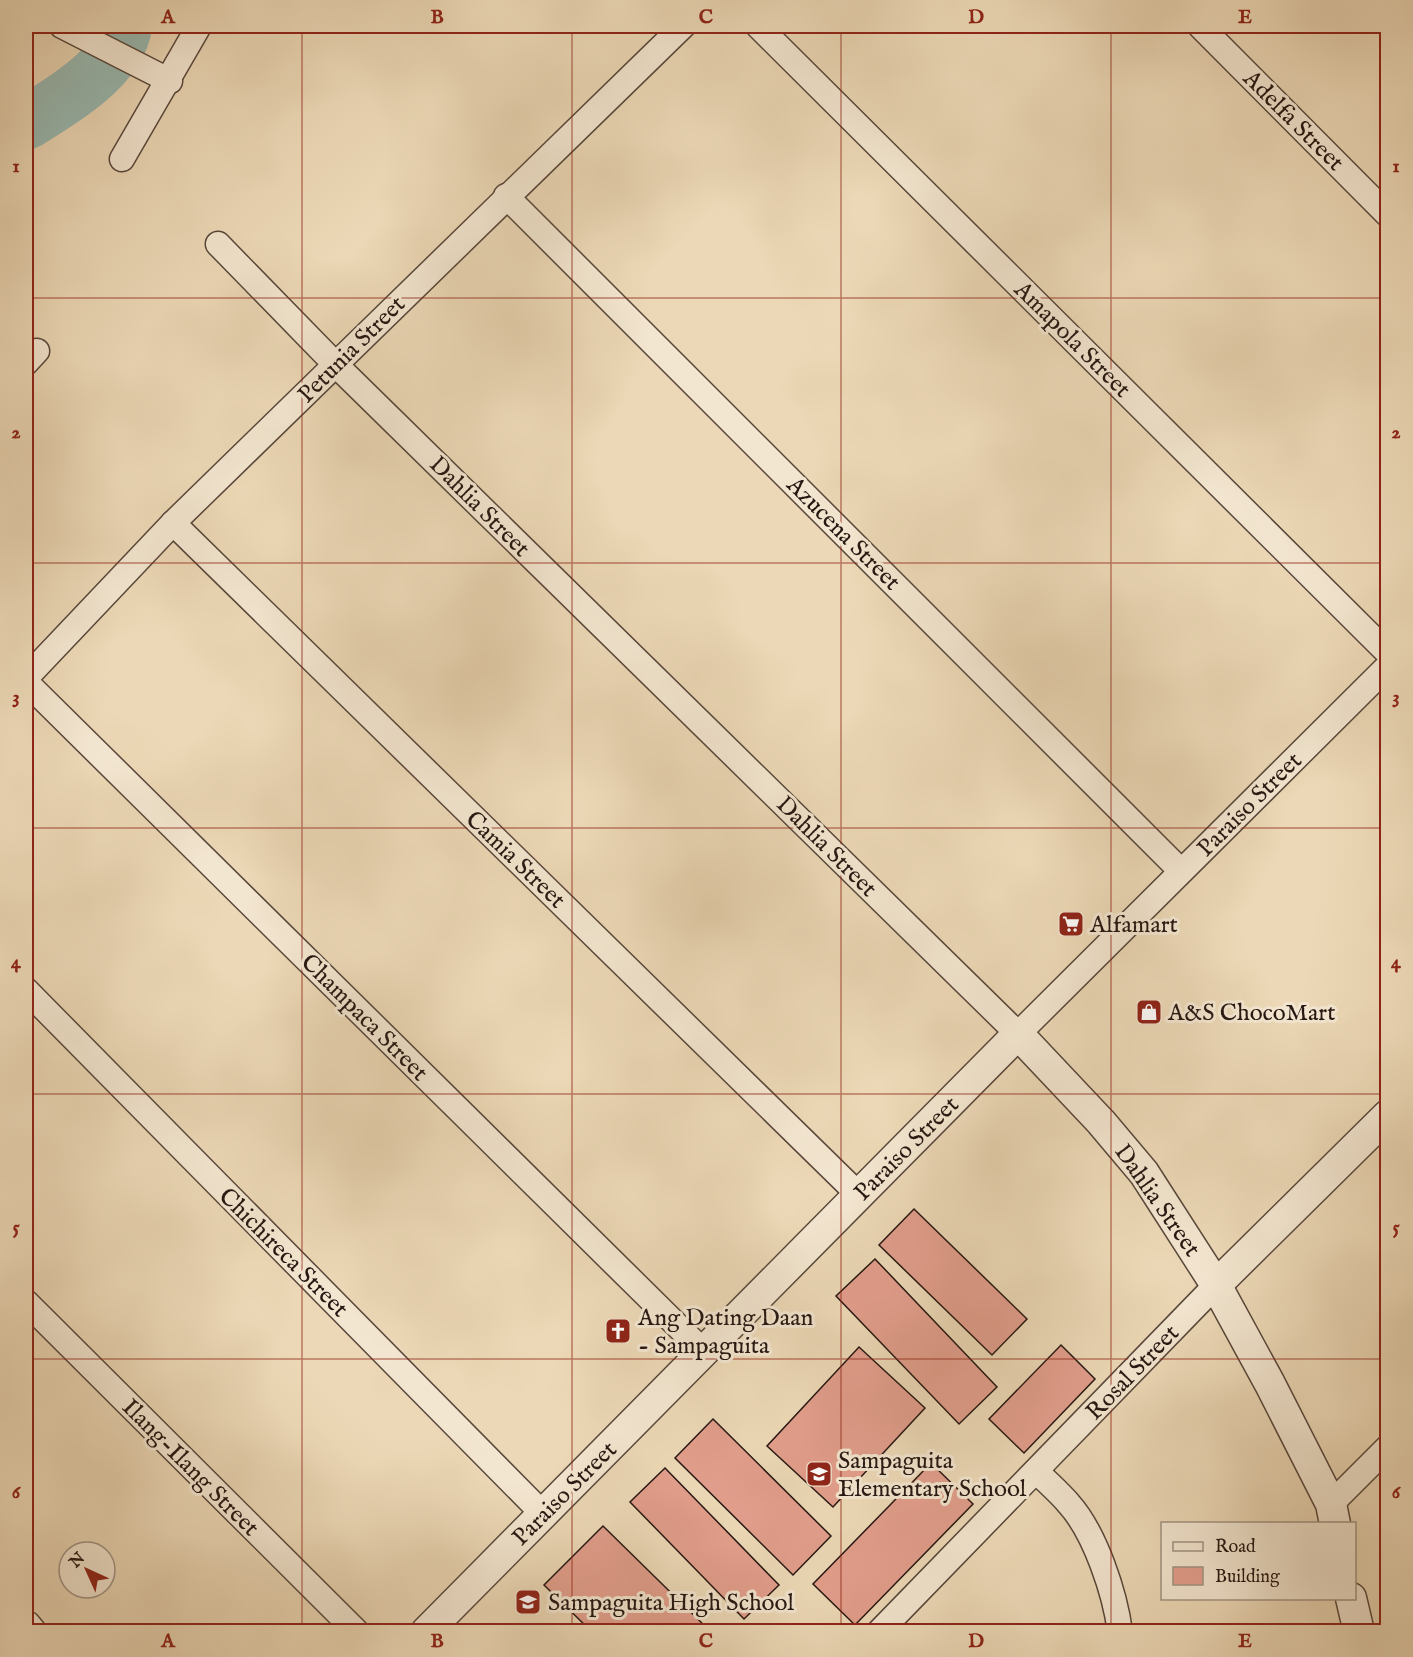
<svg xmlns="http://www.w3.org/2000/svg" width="1413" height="1657" viewBox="0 0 1413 1657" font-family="'IM FELL English',serif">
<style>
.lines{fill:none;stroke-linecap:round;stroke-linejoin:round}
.river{stroke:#99b9b1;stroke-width:54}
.building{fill:#e29e8c;stroke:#261712;stroke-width:1.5}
.minor-casing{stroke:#58473b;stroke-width:27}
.tertiary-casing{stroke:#58473b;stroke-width:33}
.minor{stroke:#f3e6d0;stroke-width:24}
.tertiary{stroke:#f3e6d0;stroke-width:30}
.grid{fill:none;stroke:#8f2418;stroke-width:1.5;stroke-opacity:0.55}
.labels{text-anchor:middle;stroke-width:6;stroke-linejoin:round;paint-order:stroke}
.street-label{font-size:24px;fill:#261712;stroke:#f3e6d0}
.poi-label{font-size:24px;fill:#261712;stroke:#f3e6d0;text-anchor:start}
.neatline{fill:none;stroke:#8f2418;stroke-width:2}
.grid-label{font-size:20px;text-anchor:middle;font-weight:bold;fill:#8f2418}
</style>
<rect width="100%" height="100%" fill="#ecd8b6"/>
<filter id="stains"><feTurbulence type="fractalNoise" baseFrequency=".00333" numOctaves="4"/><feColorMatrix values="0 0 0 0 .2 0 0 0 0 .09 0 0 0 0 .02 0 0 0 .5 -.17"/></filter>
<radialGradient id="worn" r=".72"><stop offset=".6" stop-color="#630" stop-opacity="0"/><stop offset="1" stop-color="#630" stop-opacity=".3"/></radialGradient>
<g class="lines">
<path class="river" d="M26 123C59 103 120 67 125 26"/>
</g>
<g class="building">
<polygon points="914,1209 1027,1319 992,1355 879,1245"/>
<polygon points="875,1259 997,1387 959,1424 836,1296"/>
<polygon points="1061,1345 1095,1379 1024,1453 989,1419"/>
<polygon points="859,1347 925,1408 833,1507 767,1446"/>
<polygon points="713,1419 831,1536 793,1575 675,1458"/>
<polygon points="931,1463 973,1504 855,1625 813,1584"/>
<polygon points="665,1468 779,1585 744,1619 630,1502"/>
<polygon points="603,1526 711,1632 592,1632 544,1585"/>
<polygon points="528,1624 536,1632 521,1632"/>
</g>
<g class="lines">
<g class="minor-casing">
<g id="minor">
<polyline points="62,26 170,81"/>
<polyline points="758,26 1388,653"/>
<polyline points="1200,26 1388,215"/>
<polyline points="122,159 199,26"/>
<polyline points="506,196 1181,871"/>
<polyline points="218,244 336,365 1018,1034 1388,666"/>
<polyline points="26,363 37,351"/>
<polyline points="173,523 859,1195"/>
<polyline points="26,678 173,523 683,26"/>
<polyline points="26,682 704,1352"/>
<polyline points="26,990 543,1514"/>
<polyline points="26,1302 357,1632"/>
<path d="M1036 1471C1047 1482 1059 1492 1069 1504 1095 1533 1115 1593 1120 1632"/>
<polyline points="1331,1504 1388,1447"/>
<polyline points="879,1632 1216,1285"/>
</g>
</g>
<g class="tertiary-casing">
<g id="tertiary">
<polyline points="1216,1285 1388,1115"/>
<polyline points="1351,1598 1359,1632"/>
<polyline points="26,1626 31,1632"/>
<polyline points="426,1632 1018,1034 1101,1122 1144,1173 1216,1285 1270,1384 1331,1504 1335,1524"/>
</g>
</g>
<use href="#minor" class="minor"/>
<use href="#tertiary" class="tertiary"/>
</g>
<path class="grid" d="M302 26V1632M572 26V1632M841 26V1632M1111 26V1632M26 298H1388M26 563H1388M26 828H1388M26 1094H1388M26 1359H1388"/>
<defs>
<g id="supermarket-square" transform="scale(1.35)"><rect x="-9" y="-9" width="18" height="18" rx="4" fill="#8f2418" stroke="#f3e6d0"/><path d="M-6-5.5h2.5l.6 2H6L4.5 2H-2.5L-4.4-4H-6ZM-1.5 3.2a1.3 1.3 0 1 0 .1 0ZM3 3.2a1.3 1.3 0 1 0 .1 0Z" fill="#fff"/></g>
<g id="shop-square" transform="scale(1.35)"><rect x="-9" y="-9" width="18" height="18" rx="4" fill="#8f2418" stroke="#f3e6d0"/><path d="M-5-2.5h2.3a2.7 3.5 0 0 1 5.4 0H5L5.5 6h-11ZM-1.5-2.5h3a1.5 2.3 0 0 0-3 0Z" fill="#fff"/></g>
<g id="church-square" transform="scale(1.35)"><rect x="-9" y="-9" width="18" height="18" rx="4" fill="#8f2418" stroke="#f3e6d0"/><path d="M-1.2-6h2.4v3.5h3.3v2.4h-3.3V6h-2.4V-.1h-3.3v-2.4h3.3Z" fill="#fff"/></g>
<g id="school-square" transform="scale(1.35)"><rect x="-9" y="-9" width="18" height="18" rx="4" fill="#8f2418" stroke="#f3e6d0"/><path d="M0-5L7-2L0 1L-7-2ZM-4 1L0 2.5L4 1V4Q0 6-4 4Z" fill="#fff"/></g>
</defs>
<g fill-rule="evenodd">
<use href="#supermarket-square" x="1071" y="924"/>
<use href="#shop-square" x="1149" y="1012"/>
<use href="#church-square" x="618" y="1331"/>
<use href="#school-square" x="819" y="1474"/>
<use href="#school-square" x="528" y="1602"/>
</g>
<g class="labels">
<g class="street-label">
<text transform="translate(1294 120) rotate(45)" y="8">Adelfa Street</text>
<text transform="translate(1073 339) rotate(45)" y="8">Amapola Street</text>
<text transform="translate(351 349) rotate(-45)" y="8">Petunia Street</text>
<text transform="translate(480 506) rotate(45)" y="8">Dahlia Street</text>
<text transform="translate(844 533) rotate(45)" y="8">Azucena Street</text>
<text transform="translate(1249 804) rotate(-45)" y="8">Paraiso Street</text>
<text transform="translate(827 846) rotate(45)" y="8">Dahlia Street</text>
<text transform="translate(516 859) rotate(44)" y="8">Camia Street</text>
<text transform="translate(365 1017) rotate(45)" y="8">Champaca Street</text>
<text transform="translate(906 1148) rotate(-45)" y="8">Paraiso Street</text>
<text transform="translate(1158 1200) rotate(55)" y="8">Dahlia Street</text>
<text transform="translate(284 1252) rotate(45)" y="8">Chichireca Street</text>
<text transform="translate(1132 1372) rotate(-46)" y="8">Rosal Street</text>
<text transform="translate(191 1467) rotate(45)" y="8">Ilang-Ilang Street</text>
<text transform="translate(564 1493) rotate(-45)" y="8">Paraiso Street</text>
</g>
<g class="poi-label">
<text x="1090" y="932">Alfamart</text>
<text x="1168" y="1020">A&amp;S ChocoMart</text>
<text x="638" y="1325">Ang Dating Daan<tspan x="638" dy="28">- Sampaguita</tspan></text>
<text x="838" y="1468">Sampaguita<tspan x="838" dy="28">Elementary School</tspan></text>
<text x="548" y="1610">Sampaguita High School</text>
</g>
</g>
<rect width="1413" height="1657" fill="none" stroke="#ecd8b6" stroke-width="66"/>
<rect x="1161" y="1522" width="195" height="78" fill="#f3e6d0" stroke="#a19384" stroke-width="1.5"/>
<rect x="1173" y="1542" width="30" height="9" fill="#f3e6d0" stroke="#a19384" stroke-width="1.5"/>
<text x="1215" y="1552" font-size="18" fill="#261712">Road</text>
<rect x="1173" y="1567" width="30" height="18" fill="#e29e8c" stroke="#a19384" stroke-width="1.5"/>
<text x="1215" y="1582" font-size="18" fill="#261712">Building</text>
<g transform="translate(87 1570) rotate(315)"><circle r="28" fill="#f3e6d0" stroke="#a19384" stroke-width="1.5"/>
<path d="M0-4.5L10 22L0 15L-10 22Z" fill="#8f2418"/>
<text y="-9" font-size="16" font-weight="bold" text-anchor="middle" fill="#261712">N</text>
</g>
<rect x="33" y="33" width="1347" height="1591" class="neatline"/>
<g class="grid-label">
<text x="168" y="23">A</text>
<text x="437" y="23">B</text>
<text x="706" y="23">C</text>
<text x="976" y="23">D</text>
<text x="1245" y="23">E</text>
<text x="16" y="172">1</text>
<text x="1396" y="172">1</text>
<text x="16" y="438">2</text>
<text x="1396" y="438">2</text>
<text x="16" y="703">3</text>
<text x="1396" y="703">3</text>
<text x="16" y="968">4</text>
<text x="1396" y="968">4</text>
<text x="16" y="1233">5</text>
<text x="1396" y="1233">5</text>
<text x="16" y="1498">6</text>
<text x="1396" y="1498">6</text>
<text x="168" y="1647">A</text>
<text x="437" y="1647">B</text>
<text x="706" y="1647">C</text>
<text x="976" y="1647">D</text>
<text x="1245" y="1647">E</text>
</g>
<rect width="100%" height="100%" filter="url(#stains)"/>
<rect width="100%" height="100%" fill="url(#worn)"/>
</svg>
